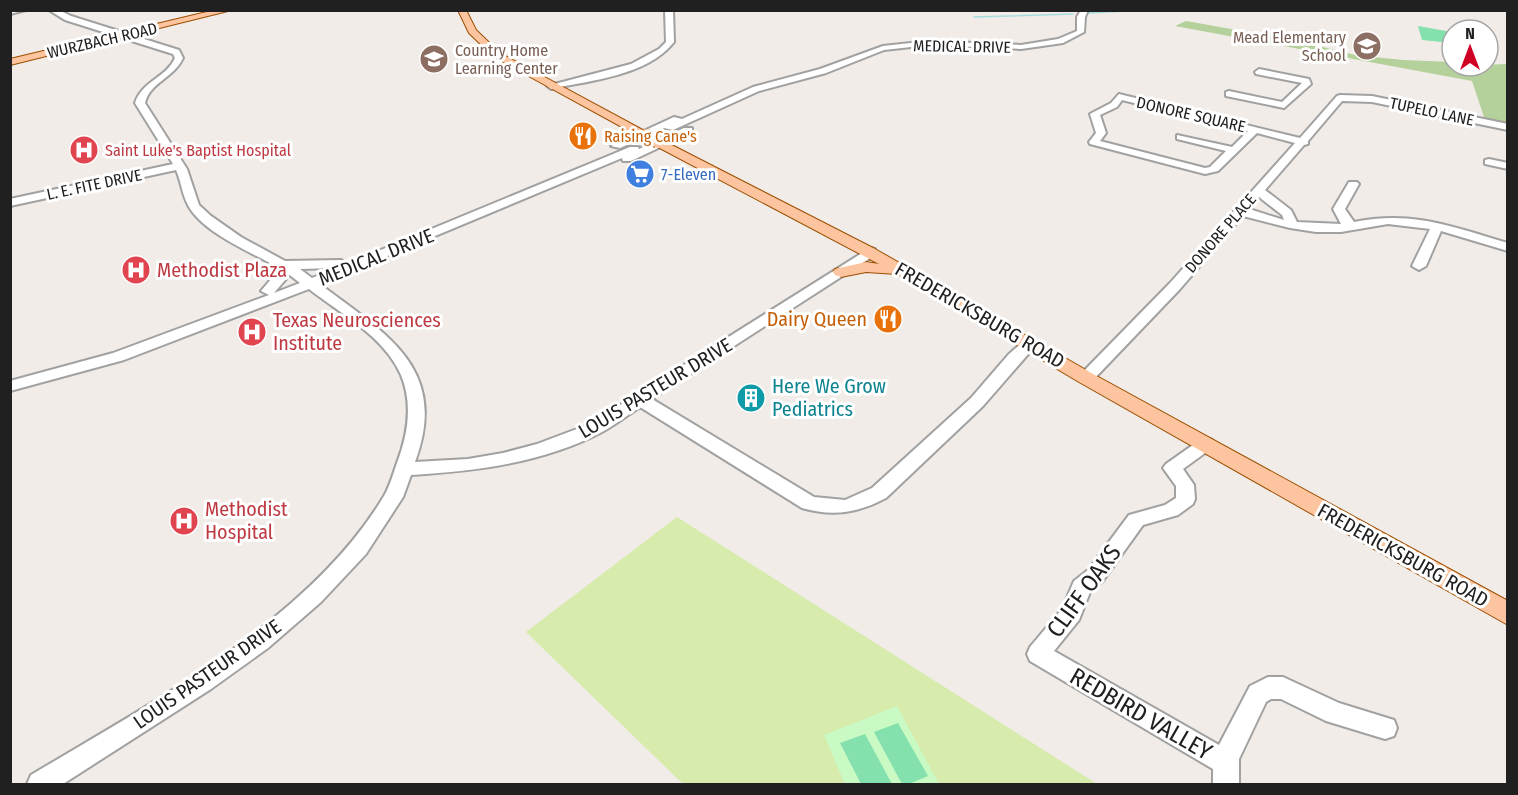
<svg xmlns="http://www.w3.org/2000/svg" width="1518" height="795" viewBox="0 0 1518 795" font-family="'Fira Sans Condensed',sans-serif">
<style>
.grass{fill:#d6ebac}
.forest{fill:#b4d09b}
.park{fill:#c9fac4}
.pitch{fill:#84e0ad}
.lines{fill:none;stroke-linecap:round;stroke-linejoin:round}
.stream{stroke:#a7dcdf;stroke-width:1.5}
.minor-tunnel{stroke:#c7c3bf;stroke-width:10;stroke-dasharray:10 5;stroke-linecap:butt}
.minor-casing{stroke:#a1a1a1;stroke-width:4}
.major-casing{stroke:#9c4e00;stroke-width:2}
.minor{fill:#fff;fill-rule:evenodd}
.major{fill:#fdc59f;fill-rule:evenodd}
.major-bridge-casing{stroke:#9c4e00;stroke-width:14;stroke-linecap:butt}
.major-bridge{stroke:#fdc59f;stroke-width:12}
.labels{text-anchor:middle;stroke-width:6;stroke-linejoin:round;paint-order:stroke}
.far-education-label{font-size:16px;fill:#785e54;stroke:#fff;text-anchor:end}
.far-street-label{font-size:16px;fill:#202020;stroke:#fff}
.far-food-label{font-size:16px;fill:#c56008;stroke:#fff;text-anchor:start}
.far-health-label{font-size:16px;fill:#be3a42;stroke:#fff;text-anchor:start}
.far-shop-label{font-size:16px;fill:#366cbe;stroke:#fff;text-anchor:start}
.street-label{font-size:20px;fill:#202020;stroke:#fff}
.health-label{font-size:20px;fill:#be3a42;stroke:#fff;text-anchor:start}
.food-label{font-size:20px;fill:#c56008;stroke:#fff;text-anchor:end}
.culture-label{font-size:20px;fill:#0d838f;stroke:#fff;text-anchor:start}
.near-street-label{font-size:24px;fill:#202020;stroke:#fff}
</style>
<rect width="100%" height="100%" fill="#f1ece7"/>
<polygon class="grass" points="677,517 1097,784 683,784 526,632"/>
<polygon class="forest" points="1186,21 1299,41 1355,55 1403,60 1452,62 1452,66 1507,64 1507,125 1485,120 1472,81 1175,26"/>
<polygon class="park" points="897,706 939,784 845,784 824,735"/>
<g class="pitch">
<polygon points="1418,26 1452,32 1452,43 1422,40"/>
<polygon points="898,723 928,776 909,784 902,784 874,732"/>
<polygon points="865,734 892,784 861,784 840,743"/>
</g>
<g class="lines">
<g class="stream">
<polyline points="1088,13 1147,10"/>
<polyline points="974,17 1073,14"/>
</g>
<polyline class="minor-tunnel" points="634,149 676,131"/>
<g class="minor-casing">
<g id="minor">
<polygon points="10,10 26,10 10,14"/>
<path d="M49 10H59L71 16 179 50 183 58C174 78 150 82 145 103L187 169 199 205 211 216 241 237 285 261 341 260 347 264 630 147H638L639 149 684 128H692V132L631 161H623L622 158 320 284C385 334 450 367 415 462L468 459 503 453 537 444 590 424 870 248 875 249 876 252 875 255 652 399 814 497 845 500 872 488 971 398 1009 354 1024 341H1034L1037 344 983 406 886 498C858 513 833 517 802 508L640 407C628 415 615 425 602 432 543 463 476 471 411 475L403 497 366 554 321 602 268 648 211 689 63 784H27L31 775C151 703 310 620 384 496 390 486 393 474 397 463 408 434 413 404 401 375 384 336 341 314 309 289L124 360 10 391V381L113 353 269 295 261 291 272 278 276 266C250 252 202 232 188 205 182 194 181 181 176 170L10 206V199L173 164 135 103C142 81 166 78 175 58L173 54 65 20ZM336 268 312 278 300 269ZM287 273 300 283 274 293 286 279Z"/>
<path d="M665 10H673L674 42C647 76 591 80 551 89L547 86 631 64 659 49 666 42Z"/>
<polygon points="1081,10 1088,10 1085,17 1084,32 1063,43 1021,49 929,45 884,50 826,73 759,91 673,130 664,128 620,148 611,146 674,117 682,119 753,87 820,69 883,46 929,41 1021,45 1058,39 1077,31 1077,17"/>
<polygon points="1259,69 1309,79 1311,84 1284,108 1226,96 1226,92 1229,91 1282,102 1302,83 1256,74 1255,72"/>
<path d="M1119 94 1300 138 1337 96 1340 95 1372 96 1508 124V130L1372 102 1342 101 1308 141V144L1304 145 1265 190 1291 210 1297 222 1341 224 1333 209 1349 182H1357L1359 184 1345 209 1354 222C1412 210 1453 227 1508 243V251L1441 231 1426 266 1419 270 1412 266 1430 229 1388 224 1341 232H1316L1290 228 1243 216 1180 289 1092 381H1080L1078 378 1080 375 1170 283 1295 143 1257 133 1218 171 1205 174 1090 144 1089 142 1096 133 1090 114 1111 103ZM1122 100 1248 131 1232 147 1177 135V139L1226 151 1210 167 1205 168 1100 141 1106 133 1100 115 1117 107ZM1259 197 1282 215 1284 220 1249 209Z"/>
<polygon points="1489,159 1508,163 1508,169 1485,164 1485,160"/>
<polygon points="1206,438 1212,440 1215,444 1212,448 1183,469 1194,485 1195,499 1193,504 1178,515 1143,525 1102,582 1090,592 1079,620 1054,651 1219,745 1250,686 1268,677 1283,677 1339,703 1394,720 1397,728 1394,736 1385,739 1326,721 1281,699 1271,699 1266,702 1239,759 1239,784 1213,784 1213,769 1030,661 1027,654 1030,647 1062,609 1074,581 1088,570 1129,515 1165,505 1176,498 1176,486 1163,468 1166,464 1200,440"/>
</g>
</g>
<g class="major-casing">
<g id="major">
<polygon points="215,10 232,10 10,65 10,59"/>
<polygon points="458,10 466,10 476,30 500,53 652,135 646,139 642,138 494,57 469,33"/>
<polygon points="658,138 875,249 1093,374 1508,601 1508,625 1079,382 897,274 866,272 841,277 835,275 833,272 835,269 866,262 879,264 654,145 652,142"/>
</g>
</g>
<use href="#minor" class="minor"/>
<use href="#major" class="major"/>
<g class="major-bridge-casing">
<polyline id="major-bridge" points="646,135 658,142"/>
</g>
<use href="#major-bridge" class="major-bridge"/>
</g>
<defs>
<g id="school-disc" transform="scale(1.5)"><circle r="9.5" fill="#8d6e63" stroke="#fff"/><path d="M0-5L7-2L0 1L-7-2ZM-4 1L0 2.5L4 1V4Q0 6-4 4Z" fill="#fff"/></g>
<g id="restaurant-disc" transform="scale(1.5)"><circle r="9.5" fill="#e8710a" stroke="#fff"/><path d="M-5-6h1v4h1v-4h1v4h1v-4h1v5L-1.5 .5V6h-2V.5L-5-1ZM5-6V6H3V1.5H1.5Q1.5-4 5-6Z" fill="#fff"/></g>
<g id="hospital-disc" transform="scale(1.5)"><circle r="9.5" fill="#e0444e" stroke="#fff"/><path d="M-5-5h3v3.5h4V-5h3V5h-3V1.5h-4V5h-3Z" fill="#fff"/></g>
<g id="supermarket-disc" transform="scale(1.5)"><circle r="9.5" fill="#3f7fe0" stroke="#fff"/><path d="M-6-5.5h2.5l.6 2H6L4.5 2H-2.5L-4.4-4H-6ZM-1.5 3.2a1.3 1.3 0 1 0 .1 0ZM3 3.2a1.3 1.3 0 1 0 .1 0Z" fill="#fff"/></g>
<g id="building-disc" transform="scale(1.5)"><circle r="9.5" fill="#0f9aa8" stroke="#fff"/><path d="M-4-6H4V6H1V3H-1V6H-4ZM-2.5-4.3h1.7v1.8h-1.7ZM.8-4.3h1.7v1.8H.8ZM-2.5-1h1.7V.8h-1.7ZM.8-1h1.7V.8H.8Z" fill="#fff"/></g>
</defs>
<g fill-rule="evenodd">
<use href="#school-disc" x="1367" y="46"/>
<use href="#school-disc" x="434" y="59"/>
<use href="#restaurant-disc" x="583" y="136"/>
<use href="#hospital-disc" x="84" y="150"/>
<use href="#supermarket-disc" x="640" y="174"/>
<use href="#hospital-disc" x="136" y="270"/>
<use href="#restaurant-disc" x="888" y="319"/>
<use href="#hospital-disc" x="252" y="332"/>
<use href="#building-disc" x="751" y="398"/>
<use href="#hospital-disc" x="184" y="521"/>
</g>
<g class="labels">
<g class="far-education-label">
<text x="1346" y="43">Mead Elementary<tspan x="1346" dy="18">School</tspan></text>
<text x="455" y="56" text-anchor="start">Country Home<tspan x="455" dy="18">Learning Center</tspan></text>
</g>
<g class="far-street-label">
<text transform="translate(102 40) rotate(-13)" y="6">WURZBACH ROAD</text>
<text transform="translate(962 46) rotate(1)" y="6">MEDICAL DRIVE</text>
<text transform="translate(1432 111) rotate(12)" y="6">TUPELO LANE</text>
<text transform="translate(1191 114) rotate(13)" y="6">DONORE SQUARE</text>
<text transform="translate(94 184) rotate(-12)" y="6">L. E. FITE DRIVE</text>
<text transform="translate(1220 233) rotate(-49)" y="6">DONORE PLACE</text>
</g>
<g class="far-food-label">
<text x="604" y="142">Raising Cane's</text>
</g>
<g class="far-health-label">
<text x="105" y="156">Saint Luke's Baptist Hospital</text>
</g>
<g class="far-shop-label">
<text x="661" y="180">7-Eleven</text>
</g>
<g class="street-label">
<text transform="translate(376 257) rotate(-22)" y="7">MEDICAL DRIVE</text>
<text transform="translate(980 315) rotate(30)" y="7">FREDERICKSBURG ROAD</text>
<text transform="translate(655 388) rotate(-31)" y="7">LOUIS PASTEUR DRIVE</text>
<text transform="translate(1403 555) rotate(29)" y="7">FREDERICKSBURG ROAD</text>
<text transform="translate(207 674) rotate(-35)" y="7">LOUIS PASTEUR DRIVE</text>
</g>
<g class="health-label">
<text x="157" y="277">Methodist Plaza</text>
<text x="273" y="327">Texas Neurosciences<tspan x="273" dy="23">Institute</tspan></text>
<text x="205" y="516">Methodist<tspan x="205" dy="23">Hospital</tspan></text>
</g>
<g class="food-label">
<text x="867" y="326">Dairy Queen</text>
</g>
<g class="culture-label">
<text x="772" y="393">Here We Grow<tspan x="772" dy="23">Pediatrics</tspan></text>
</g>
<g class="near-street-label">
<text transform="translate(1084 591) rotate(-54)" y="8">CLIFF OAKS</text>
<text transform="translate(1141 714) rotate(30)" y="8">REDBIRD VALLEY</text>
</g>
</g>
<rect width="1518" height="795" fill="none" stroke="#202020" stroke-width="24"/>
<g transform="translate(1470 48)"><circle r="28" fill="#ffffff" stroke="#a6a6a6" stroke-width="1.5"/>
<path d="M0-4.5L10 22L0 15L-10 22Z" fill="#d00024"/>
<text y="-9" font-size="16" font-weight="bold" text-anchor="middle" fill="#202020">N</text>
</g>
</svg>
